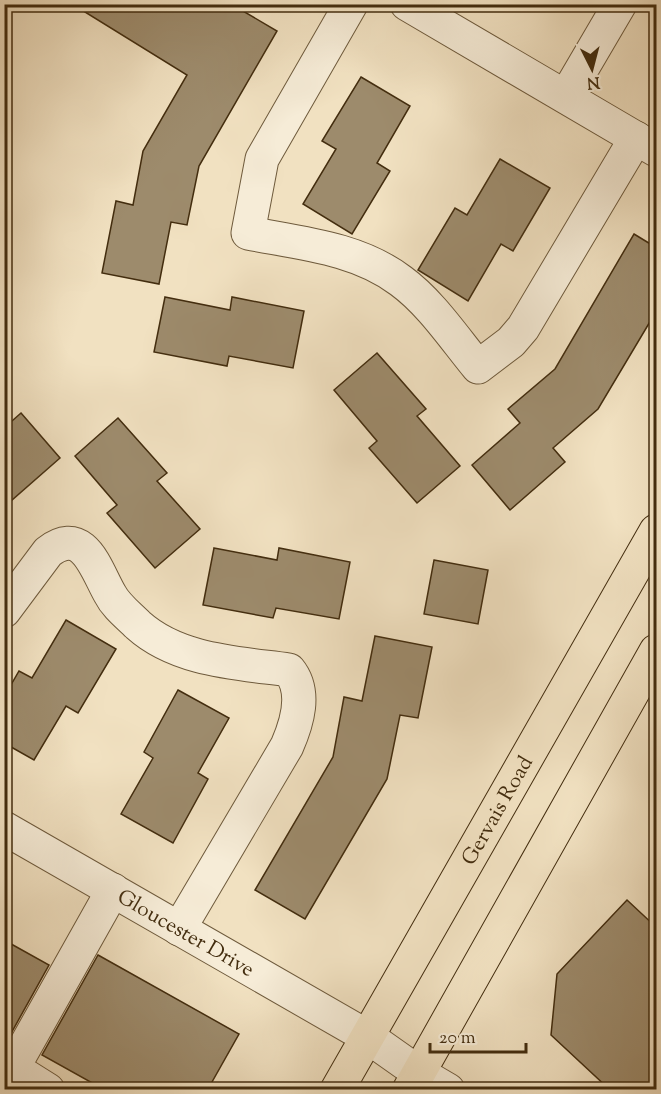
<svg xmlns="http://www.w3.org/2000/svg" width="661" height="1094" viewBox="0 0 661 1094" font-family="'Sorts Mill Goudy',serif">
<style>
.building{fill:#9d8b6c;stroke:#432d0f;stroke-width:1.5}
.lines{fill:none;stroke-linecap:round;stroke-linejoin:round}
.minor-casing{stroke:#6e5a3c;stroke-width:35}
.major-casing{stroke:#432d0f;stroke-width:35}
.minor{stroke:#f6ecd7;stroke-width:33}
.major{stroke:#f1e1c1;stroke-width:33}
.labels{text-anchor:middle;stroke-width:4.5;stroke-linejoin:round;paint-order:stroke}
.street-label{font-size:21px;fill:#432d0f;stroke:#f6ecd7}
</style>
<rect width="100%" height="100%" fill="#f1e1c1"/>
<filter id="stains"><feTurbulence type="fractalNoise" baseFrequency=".00333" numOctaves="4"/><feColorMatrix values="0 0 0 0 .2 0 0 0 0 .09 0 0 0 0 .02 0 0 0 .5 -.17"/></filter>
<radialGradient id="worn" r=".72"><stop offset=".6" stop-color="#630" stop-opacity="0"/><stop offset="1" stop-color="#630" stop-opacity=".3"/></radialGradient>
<g class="building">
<polygon points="72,4 231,4 277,31 199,166 187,225 171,222 159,284 102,273 116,201 133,205 143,151 187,75"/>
<polygon points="361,77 410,106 377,163 390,171 352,234 303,204 336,149 322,141"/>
<polygon points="500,159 550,188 513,251 501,244 468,301 418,270 455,208 467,215"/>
<polygon points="634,234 657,248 657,310 598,409 553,448 565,462 510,510 472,465 520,423 508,409 555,369"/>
<polygon points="165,297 230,310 232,297 304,311 293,368 229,356 227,366 154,352"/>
<polygon points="377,353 426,409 417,416 460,466 417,503 369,448 377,441 334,390"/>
<polygon points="21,413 60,458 4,507 4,428"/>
<polygon points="118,418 167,473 157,481 200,529 155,568 107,513 117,505 75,456"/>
<polygon points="214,548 277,560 279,548 350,562 339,619 276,608 273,618 203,605"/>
<polygon points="434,560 488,570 478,624 424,614"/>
<polygon points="66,620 116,649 78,713 66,706 34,760 4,743 4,697 19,671 32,678"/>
<polygon points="375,636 432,647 418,718 400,715 387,779 305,919 255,890 333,757 344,697 362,701"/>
<polygon points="178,690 229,718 198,773 208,779 173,843 121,814 153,758 144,752"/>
<polygon points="627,900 657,928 657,1089 609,1089 551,1035 557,974"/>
<polygon points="4,940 49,965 9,1037 4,1035"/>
<polygon points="98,955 239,1034 208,1089 103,1089 42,1055"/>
</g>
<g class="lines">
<g class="minor-casing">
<g id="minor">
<path d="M351 4 262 159 248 233C300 243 358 248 401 281 431 303 454 338 478 367L511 342 523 328 636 138"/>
<polyline points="407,4 656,150"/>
<polyline points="566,96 620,4"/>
<path d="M4 611 48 552C84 524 96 570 110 594 116 606 128 615 138 625 178 661 238 663 289 670 307 692 297 723 287 746L179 929"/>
<path id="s1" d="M4 828 368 1037 419 1073 448 1090"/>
<polyline points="13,1068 48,1090"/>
<polyline points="4,1070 13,1068 113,890"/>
</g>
</g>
<g class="major-casing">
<g id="major">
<path id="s2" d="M337 1090 656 531"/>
<polyline points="409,1090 656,651"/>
</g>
</g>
<use href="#minor" class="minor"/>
<use href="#major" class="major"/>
</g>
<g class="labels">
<g class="street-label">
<text dy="7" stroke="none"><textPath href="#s2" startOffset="322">Gervais Road</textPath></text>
<text dy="7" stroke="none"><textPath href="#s1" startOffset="210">Gloucester Drive</textPath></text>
</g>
</g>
<rect width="661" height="1094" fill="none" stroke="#f1e1c1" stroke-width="24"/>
<rect x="6" y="6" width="649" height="1082" fill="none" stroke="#432d0f" stroke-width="3"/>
<rect x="12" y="12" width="637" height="1070" fill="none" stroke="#432d0f" stroke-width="1.5"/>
<g transform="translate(592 69) rotate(174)" stroke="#f6ecd7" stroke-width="4.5" paint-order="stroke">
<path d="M0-4.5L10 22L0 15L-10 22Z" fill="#432d0f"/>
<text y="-9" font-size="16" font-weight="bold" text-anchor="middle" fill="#432d0f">N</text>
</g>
<path d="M430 1043v9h96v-9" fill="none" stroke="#432d0f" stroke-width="3"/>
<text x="439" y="1043" font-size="18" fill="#432d0f" stroke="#f6ecd7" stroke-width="4.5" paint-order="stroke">20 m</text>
<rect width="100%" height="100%" filter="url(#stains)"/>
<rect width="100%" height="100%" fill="url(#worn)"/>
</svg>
